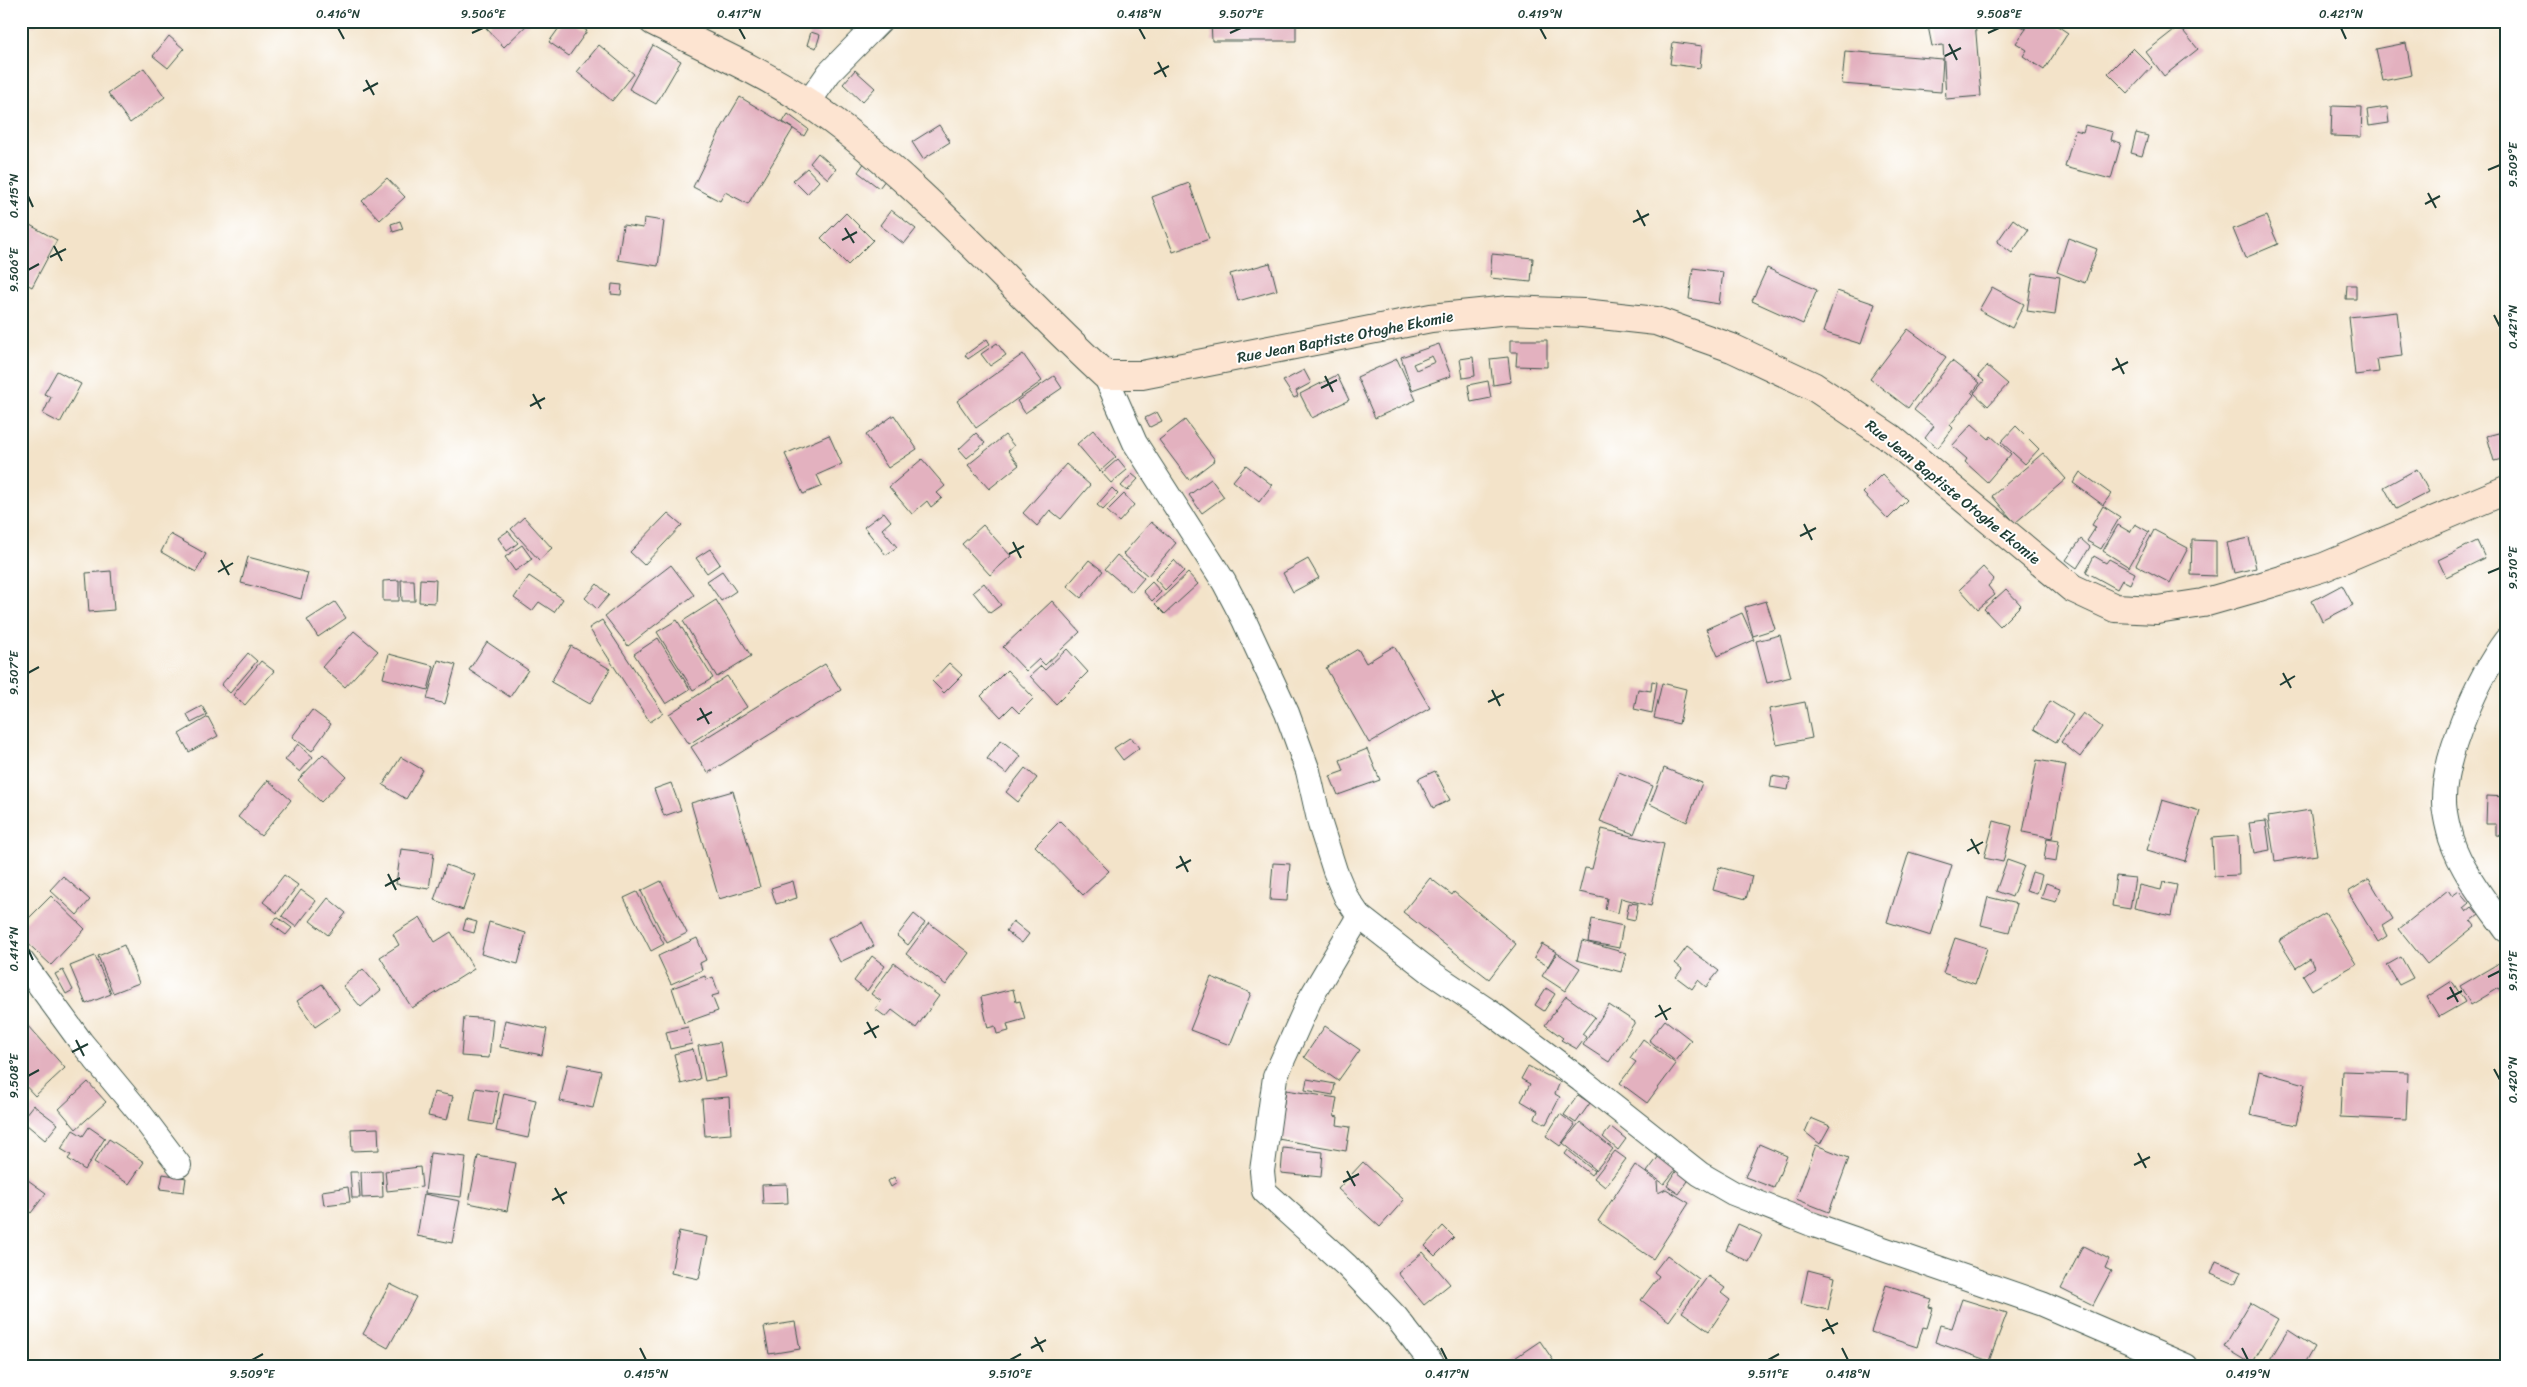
<svg xmlns="http://www.w3.org/2000/svg" width="2527" height="1387" viewBox="0 0 2527 1387" font-family="Sriracha,sans-serif">
<style>
.building{fill:#e3b1bf;fill-rule:evenodd}
.lines{fill:none;stroke-linecap:round;stroke-linejoin:round}
.street-casing{stroke:#3f564a;stroke-width:26}
.secondary-casing{stroke:#3f564a;stroke-width:30}
.street{stroke:#fff;stroke-width:24}
.secondary{stroke:#fde4d1;stroke-width:28}
.ticks{fill:none;stroke:#1f3d34;stroke-width:2}
.labels{text-anchor:middle;stroke-width:4;stroke-linejoin:round;paint-order:stroke}
.street-label{font-size:15px;fill:#1f3d34;stroke:#fff}
.neatline{fill:none;stroke:#1f3d34;stroke-width:2}
.ticks-label{font-size:12px;text-anchor:middle;fill:#1f3d34}
</style>
<rect width="100%" height="100%" fill="#fff"/>
<filter id="ink" filterUnits="userSpaceOnUse"><feTurbulence type="fractalNoise" baseFrequency=".02" numOctaves="2"/><feDisplacementMap in="SourceGraphic" scale="10" xChannelSelector="R" yChannelSelector="G"/><feConvolveMatrix kernelMatrix="1 2 1 2 8 2 1 2 1" color-interpolation-filters="sRGB"/></filter>
<filter id="wash" filterUnits="userSpaceOnUse"><feTurbulence type="fractalNoise" baseFrequency=".0096" numOctaves="4" result="noise"/><feDisplacementMap in="SourceGraphic" scale="20" xChannelSelector="R" yChannelSelector="G"/><feGaussianBlur stdDeviation="1.12" result="paint"/><feColorMatrix in="noise" values="0 0 0 0 0 0 0 0 0 0 0 0 0 0 0 0 0 1.4 0 .05"/><feComposite in="paint" operator="in"/></filter>
<g filter="url(#wash)">
<rect width="100%" height="100%" fill="#f3e3c9"/>
<g id="blocks">
<g class="building">
<polygon points="21,21 35,21 35,26 21,23"/>
<polygon points="492,21 531,21 504,47 486,28"/>
<polygon points="564,21 573,21 587,31 569,56 549,42"/>
<polygon points="1211,21 1296,21 1296,41 1212,41"/>
<polygon points="1927,21 1975,21 1981,96 1946,99 1943,45 1932,46"/>
<polygon points="2014,21 2050,21 2068,33 2044,70 2023,56 2027,50 2016,43 2026,29"/>
<polygon points="2179,26 2198,49 2164,76 2146,52"/>
<polygon points="811,32 820,35 816,48 807,45"/>
<polygon points="169,36 184,49 168,68 153,56"/>
<polygon points="1673,42 1702,46 1700,68 1670,64"/>
<polygon points="2406,43 2412,75 2383,81 2376,49"/>
<polygon points="599,45 634,74 612,101 577,72"/>
<polygon points="653,45 681,61 656,104 629,89"/>
<polygon points="2133,48 2152,67 2128,93 2108,73"/>
<polygon points="1845,51 1943,59 1941,92 1842,84"/>
<polygon points="144,68 165,97 130,123 108,93"/>
<polygon points="855,70 875,88 862,102 843,84"/>
<polygon points="740,97 793,129 748,204 725,192 720,201 693,187 721,129"/>
<polygon points="2332,106 2362,107 2361,137 2331,136"/>
<polygon points="2387,107 2389,123 2369,126 2367,110"/>
<polygon points="788,114 808,129 804,136 783,122"/>
<polygon points="939,125 950,142 923,159 912,142"/>
<polygon points="2085,125 2113,132 2111,140 2121,143 2111,179 2065,167 2075,130 2083,132"/>
<polygon points="2136,133 2148,136 2142,156 2131,153"/>
<polygon points="818,153 836,169 828,179 810,163"/>
<polygon points="865,162 886,179 879,188 858,172"/>
<polygon points="807,168 819,181 807,194 793,180"/>
<polygon points="387,178 405,197 380,220 362,201"/>
<polygon points="1189,183 1209,239 1173,252 1152,197"/>
<polygon points="891,210 916,229 904,244 880,225"/>
<polygon points="846,213 873,240 848,265 821,238"/>
<polygon points="2266,216 2278,244 2245,258 2233,229"/>
<polygon points="644,218 664,221 658,266 618,260 623,225 643,228"/>
<polygon points="2013,219 2028,230 2012,253 1997,242"/>
<polygon points="21,220 57,240 32,287 21,281"/>
<polygon points="400,221 403,229 393,232 391,224"/>
<polygon points="2068,238 2097,249 2085,283 2057,272"/>
<polygon points="1492,254 1533,258 1531,282 1490,278"/>
<polygon points="1270,263 1277,290 1238,301 1230,274"/>
<polygon points="1693,268 1723,272 1719,304 1689,299"/>
<polygon points="1767,268 1817,290 1803,324 1752,301"/>
<polygon points="2033,273 2060,277 2055,315 2027,311"/>
<polygon points="612,284 622,285 621,295 611,294"/>
<polygon points="2347,285 2356,285 2356,299 2346,299"/>
<polygon points="1992,287 2024,304 2012,328 1979,310"/>
<polygon points="1837,291 1875,304 1861,344 1823,332"/>
<polygon points="2397,312 2402,356 2377,359 2379,372 2355,375 2349,317"/>
<polygon points="1908,329 1946,357 1908,408 1870,379"/>
<polygon points="987,339 990,344 968,359 965,355"/>
<polygon points="1510,340 1547,340 1547,367 1516,366 1517,352 1510,352"/>
<polygon points="997,343 1006,355 990,366 981,354"/>
<path d="M1439 344 1451 376 1412 390 1401 357ZM1432 356 1435 362 1416 370 1413 364Z"/>
<polygon points="1023,354 1042,381 976,428 957,401"/>
<polygon points="1473,357 1475,376 1463,378 1460,359"/>
<polygon points="1508,357 1511,382 1493,385 1490,359"/>
<polygon points="1397,359 1416,400 1375,418 1357,377"/>
<polygon points="1952,361 1980,383 1972,393 1974,395 1950,425 1953,428 1938,448 1925,438 1934,426 1914,410"/>
<polygon points="1987,366 2008,384 1988,406 1974,393 1984,381 1978,376"/>
<polygon points="1304,370 1311,383 1296,391 1298,396 1294,398 1283,381"/>
<polygon points="57,371 81,384 60,423 43,414 51,397 44,394"/>
<polygon points="1337,375 1349,400 1312,418 1300,394"/>
<polygon points="1054,376 1062,388 1025,413 1017,401"/>
<polygon points="1488,381 1491,398 1471,402 1468,385"/>
<polygon points="1157,412 1162,421 1150,427 1145,418"/>
<polygon points="894,415 917,449 888,468 866,435"/>
<polygon points="1185,420 1215,460 1189,480 1159,440"/>
<polygon points="1972,424 1989,439 1991,436 2011,454 1987,482 1965,462 1967,459 1952,446"/>
<polygon points="2016,426 2039,449 2025,464 2001,442"/>
<polygon points="1093,430 1116,457 1100,471 1077,444"/>
<polygon points="2506,431 2506,458 2494,461 2487,436"/>
<polygon points="976,433 985,443 967,458 959,449"/>
<polygon points="829,435 842,464 817,475 822,486 803,494 785,454"/>
<polygon points="1005,435 1014,446 1008,451 1019,465 989,489 968,465"/>
<polygon points="2043,453 2066,479 2015,523 1992,496"/>
<polygon points="922,459 945,486 937,493 942,498 931,507 927,501 912,514 889,487"/>
<polygon points="1118,459 1127,470 1111,483 1102,473"/>
<polygon points="1066,464 1090,485 1061,519 1050,510 1037,526 1023,513"/>
<polygon points="1246,465 1272,485 1259,502 1233,481"/>
<polygon points="2417,469 2429,492 2396,509 2384,487"/>
<polygon points="2080,472 2111,494 2103,505 2073,483"/>
<polygon points="1132,474 1138,479 1127,491 1121,486"/>
<polygon points="1882,474 1907,500 1888,519 1863,493"/>
<polygon points="1211,479 1224,497 1202,513 1189,495"/>
<polygon points="1112,488 1118,494 1103,510 1097,505"/>
<polygon points="1124,494 1134,505 1119,522 1107,511"/>
<polygon points="2103,506 2120,517 2101,549 2087,541 2096,527 2092,525"/>
<polygon points="884,512 891,521 882,529 897,547 886,555 864,527"/>
<polygon points="668,513 682,525 644,565 630,552"/>
<polygon points="524,517 552,548 539,560 511,529"/>
<polygon points="1151,522 1176,543 1148,576 1123,554"/>
<polygon points="2135,524 2149,532 2129,567 2103,551 2118,525 2130,532"/>
<polygon points="983,525 1011,556 990,575 962,544"/>
<polygon points="2154,530 2188,548 2170,583 2136,565"/>
<polygon points="508,531 518,543 507,551 498,538"/>
<polygon points="170,534 206,554 196,572 161,552"/>
<polygon points="2249,538 2256,568 2234,573 2227,543"/>
<polygon points="2081,539 2090,547 2077,568 2066,560"/>
<polygon points="2192,540 2216,541 2216,576 2191,575"/>
<polygon points="2477,541 2485,558 2446,577 2438,560"/>
<polygon points="522,545 532,559 515,571 505,557"/>
<polygon points="710,549 720,564 707,573 696,558"/>
<polygon points="1117,555 1144,578 1132,592 1105,569"/>
<polygon points="2094,556 2106,563 2109,559 2135,573 2130,584 2122,580 2117,589 2086,572"/>
<polygon points="248,557 308,573 301,599 241,583"/>
<polygon points="1308,559 1319,578 1293,592 1283,573"/>
<polygon points="1089,560 1103,571 1081,598 1067,586"/>
<polygon points="1174,560 1184,571 1165,590 1155,579"/>
<polygon points="671,565 694,595 628,646 605,616"/>
<polygon points="1983,567 1994,579 1988,586 1995,595 1978,609 1960,589"/>
<polygon points="111,571 114,610 89,612 86,573"/>
<polygon points="722,571 736,591 721,601 707,581"/>
<polygon points="1188,573 1198,584 1165,614 1155,604"/>
<polygon points="529,576 563,599 554,612 539,602 532,611 514,598"/>
<polygon points="420,579 436,580 435,603 419,602"/>
<polygon points="399,580 399,601 383,601 383,581"/>
<polygon points="401,580 414,580 415,601 402,601"/>
<polygon points="1152,582 1161,592 1152,601 1143,591"/>
<polygon points="984,583 1001,605 990,613 973,592"/>
<polygon points="597,584 609,595 597,609 585,598"/>
<polygon points="2342,585 2353,605 2322,621 2312,601"/>
<polygon points="2006,589 2021,605 2000,626 1984,609"/>
<polygon points="716,600 751,656 717,677 683,621"/>
<polygon points="1052,601 1080,632 1045,665 1039,659 1026,671 1003,647"/>
<polygon points="1766,601 1775,629 1753,636 1745,607"/>
<polygon points="335,602 346,618 318,637 307,620"/>
<polygon points="1742,613 1754,640 1718,656 1706,629"/>
<polygon points="602,620 663,713 650,722 589,628"/>
<polygon points="677,620 713,678 693,690 657,632"/>
<polygon points="354,631 378,651 345,687 322,667"/>
<polygon points="1780,635 1791,677 1767,683 1756,641"/>
<polygon points="658,638 690,689 666,704 634,654"/>
<polygon points="487,642 528,670 510,697 469,670"/>
<polygon points="571,646 610,669 590,704 551,682"/>
<polygon points="1394,646 1430,708 1369,743 1326,668 1358,649 1366,663"/>
<polygon points="1067,649 1088,672 1056,704 1030,676 1041,666 1045,670"/>
<polygon points="248,653 257,661 230,693 221,685"/>
<polygon points="389,654 434,666 428,690 383,678"/>
<polygon points="438,660 456,665 445,704 427,699"/>
<polygon points="261,661 274,671 245,705 233,695"/>
<polygon points="949,663 962,675 944,693 932,681"/>
<polygon points="825,664 841,690 708,773 691,747"/>
<polygon points="1007,670 1034,698 1019,713 1012,706 1001,717 981,696"/>
<polygon points="727,676 747,707 689,744 669,714"/>
<polygon points="1652,681 1657,682 1652,713 1634,709 1638,689 1651,691"/>
<polygon points="1662,683 1686,689 1679,724 1654,718"/>
<polygon points="2050,701 2073,715 2056,742 2034,729"/>
<polygon points="1805,702 1812,738 1777,745 1769,709"/>
<polygon points="202,706 207,715 191,723 187,714"/>
<polygon points="312,710 331,724 312,751 292,737"/>
<polygon points="2083,713 2102,727 2080,757 2061,742"/>
<polygon points="208,717 218,736 189,752 179,734"/>
<polygon points="1131,737 1139,748 1123,760 1114,748"/>
<polygon points="1001,740 1021,756 1007,774 987,759"/>
<polygon points="298,744 313,757 300,772 285,760"/>
<polygon points="1367,749 1380,780 1338,795 1330,776 1344,771 1340,760"/>
<polygon points="323,754 346,776 321,802 298,780"/>
<polygon points="401,757 423,770 406,799 383,785"/>
<polygon points="2037,760 2066,765 2052,838 2023,832"/>
<polygon points="1025,768 1037,778 1018,802 1006,792"/>
<polygon points="1664,768 1702,783 1687,822 1650,804"/>
<polygon points="1435,771 1450,800 1433,808 1418,779"/>
<polygon points="1619,772 1653,786 1634,834 1600,821"/>
<polygon points="1772,776 1790,779 1788,790 1770,787"/>
<polygon points="268,780 291,800 261,836 238,817"/>
<polygon points="671,783 681,810 664,816 654,789"/>
<polygon points="733,791 760,887 719,899 691,803"/>
<polygon points="2487,796 2506,797 2506,836 2496,835 2496,824 2486,824"/>
<polygon points="2162,800 2200,811 2185,861 2147,850"/>
<polygon points="2310,810 2317,855 2275,861 2268,817"/>
<polygon points="1060,821 1109,871 1083,895 1035,846"/>
<polygon points="1994,821 2012,826 2003,862 1984,858"/>
<polygon points="2266,821 2270,850 2254,853 2249,823"/>
<polygon points="1602,829 1664,844 1651,906 1621,898 1618,913 1605,909 1607,898 1579,892 1585,868 1592,869"/>
<polygon points="2238,836 2239,875 2214,876 2212,838"/>
<polygon points="2047,838 2059,840 2056,862 2044,860"/>
<polygon points="401,849 434,853 429,889 396,884"/>
<polygon points="1909,852 1952,865 1931,936 1887,922"/>
<polygon points="2007,860 2024,866 2012,897 1996,891"/>
<polygon points="1273,863 1290,864 1287,901 1270,900"/>
<polygon points="446,865 475,875 463,910 434,900"/>
<polygon points="1719,867 1752,876 1746,899 1713,890"/>
<polygon points="2032,872 2042,875 2037,894 2026,891"/>
<polygon points="284,875 298,885 277,913 263,902"/>
<polygon points="63,876 90,900 77,915 50,890"/>
<polygon points="2116,876 2135,878 2130,909 2112,906"/>
<polygon points="1430,878 1452,895 1454,892 1516,944 1489,979 1403,912"/>
<polygon points="2369,879 2393,919 2382,926 2387,936 2378,942 2348,892"/>
<polygon points="661,881 687,933 667,943 641,891"/>
<polygon points="793,881 797,898 776,904 771,888"/>
<polygon points="2163,882 2177,885 2171,916 2134,908 2139,885 2161,890"/>
<polygon points="2046,883 2060,888 2056,902 2041,898"/>
<polygon points="301,890 316,901 296,927 282,916"/>
<polygon points="2448,890 2452,896 2459,891 2469,903 2463,908 2466,912 2472,907 2479,915 2471,921 2475,926 2427,964 2399,929"/>
<polygon points="637,892 664,944 651,951 624,898"/>
<polygon points="51,896 85,929 51,965 21,937 21,926"/>
<polygon points="1988,897 2017,904 2009,932 1981,925"/>
<polygon points="328,898 346,913 328,935 310,921"/>
<polygon points="1629,903 1638,904 1635,920 1626,918"/>
<polygon points="2325,913 2356,964 2312,990 2303,975 2314,967 2310,959 2296,968 2279,941"/>
<polygon points="914,914 925,923 908,945 897,936"/>
<polygon points="277,917 292,928 286,935 271,924"/>
<polygon points="420,917 435,942 451,932 474,969 412,1008 380,957 399,945 393,934"/>
<polygon points="466,919 477,922 474,933 463,930"/>
<polygon points="1592,919 1623,926 1619,948 1588,942"/>
<polygon points="1013,921 1029,934 1022,943 1006,931"/>
<polygon points="489,922 526,933 518,964 481,954"/>
<polygon points="862,922 874,946 840,962 828,939"/>
<polygon points="929,923 969,953 946,985 906,954"/>
<polygon points="697,938 706,960 700,963 702,970 671,984 658,956"/>
<polygon points="1955,938 1987,948 1975,984 1943,973"/>
<polygon points="1582,941 1626,953 1621,972 1577,960"/>
<polygon points="1542,944 1556,952 1548,966 1534,958"/>
<polygon points="124,945 139,983 113,993 98,956"/>
<polygon points="1687,947 1719,971 1706,987 1698,980 1692,989 1676,977 1682,969 1675,963"/>
<polygon points="1557,953 1580,968 1565,991 1542,976"/>
<polygon points="95,956 111,994 86,1004 70,966"/>
<polygon points="872,956 885,966 867,991 854,981"/>
<polygon points="2401,957 2413,978 2399,985 2387,965"/>
<polygon points="2506,959 2506,996 2499,988 2471,1005 2460,986"/>
<polygon points="894,963 939,996 916,1028 892,1010 886,1017 875,1009 881,1001 871,994"/>
<polygon points="363,969 381,990 361,1007 343,986"/>
<polygon points="63,970 73,990 66,994 55,974"/>
<polygon points="705,976 706,980 713,977 719,994 712,996 718,1011 684,1023 672,988"/>
<polygon points="1211,977 1251,993 1230,1045 1190,1030"/>
<polygon points="2452,981 2465,1002 2439,1017 2427,997"/>
<polygon points="322,984 340,1010 315,1027 297,1001"/>
<polygon points="1546,988 1555,994 1544,1011 1535,1005"/>
<polygon points="1013,989 1016,1002 1020,1001 1025,1019 1007,1024 1009,1031 997,1034 995,1026 988,1028 981,997"/>
<polygon points="1566,996 1595,1017 1582,1034 1586,1037 1577,1049 1561,1040 1563,1038 1545,1025"/>
<polygon points="1609,1005 1635,1022 1609,1062 1583,1045"/>
<polygon points="464,1017 493,1019 489,1058 461,1056"/>
<polygon points="505,1020 547,1029 542,1055 500,1047"/>
<polygon points="1665,1020 1691,1040 1675,1061 1649,1040"/>
<polygon points="27,1025 65,1068 35,1096 21,1081 21,1030"/>
<polygon points="1325,1026 1360,1050 1338,1081 1304,1057"/>
<polygon points="688,1027 692,1044 670,1049 666,1032"/>
<polygon points="1643,1039 1676,1064 1647,1103 1620,1083 1636,1062 1630,1058"/>
<polygon points="720,1042 726,1077 705,1081 698,1046"/>
<polygon points="693,1049 700,1079 681,1084 674,1054"/>
<polygon points="568,1064 601,1071 593,1108 560,1101"/>
<polygon points="1528,1066 1560,1082 1555,1094 1560,1097 1546,1124 1535,1118 1538,1111 1521,1101 1530,1084 1521,1079"/>
<polygon points="2259,1071 2305,1084 2296,1125 2250,1115"/>
<polygon points="2342,1071 2408,1073 2406,1120 2340,1117"/>
<polygon points="1307,1079 1335,1084 1333,1095 1305,1090"/>
<polygon points="88,1082 106,1102 76,1129 59,1109"/>
<polygon points="476,1088 499,1092 493,1125 470,1121"/>
<polygon points="1286,1090 1337,1098 1334,1116 1338,1117 1337,1125 1350,1127 1346,1151 1278,1139"/>
<polygon points="434,1092 453,1096 447,1120 428,1116"/>
<polygon points="504,1093 536,1100 528,1138 496,1131"/>
<polygon points="1578,1095 1590,1103 1576,1123 1564,1115"/>
<polygon points="729,1097 731,1134 705,1136 702,1099"/>
<polygon points="33,1105 58,1124 45,1140 21,1120"/>
<polygon points="1560,1114 1575,1125 1560,1146 1546,1136"/>
<polygon points="1811,1118 1830,1126 1820,1144 1805,1132"/>
<polygon points="1580,1122 1613,1149 1596,1170 1563,1143"/>
<polygon points="89,1127 105,1138 85,1170 68,1159 71,1155 61,1149 73,1130 83,1136"/>
<polygon points="1611,1127 1626,1139 1618,1150 1603,1137"/>
<polygon points="378,1128 379,1150 352,1151 351,1129"/>
<polygon points="109,1139 144,1162 129,1184 94,1162"/>
<polygon points="1759,1144 1787,1156 1774,1188 1745,1177"/>
<polygon points="1816,1145 1849,1158 1829,1212 1796,1199"/>
<polygon points="1283,1148 1323,1152 1321,1177 1281,1173"/>
<polygon points="1568,1150 1594,1171 1591,1175 1565,1154"/>
<polygon points="1615,1151 1626,1159 1605,1187 1594,1178"/>
<polygon points="430,1153 466,1157 461,1197 425,1193"/>
<polygon points="478,1156 516,1163 507,1211 469,1203"/>
<polygon points="1659,1156 1676,1169 1664,1184 1647,1172"/>
<polygon points="1363,1162 1404,1200 1380,1227 1338,1189"/>
<polygon points="1635,1165 1657,1181 1658,1193 1666,1189 1689,1203 1653,1259 1598,1221"/>
<polygon points="420,1167 422,1187 387,1191 385,1171"/>
<polygon points="1677,1170 1690,1178 1679,1194 1667,1186"/>
<polygon points="382,1171 383,1197 362,1198 361,1172"/>
<polygon points="350,1172 358,1172 360,1198 352,1198"/>
<polygon points="163,1174 186,1178 184,1192 160,1189"/>
<polygon points="21,1175 46,1193 31,1213 23,1207 21,1210"/>
<polygon points="894,1177 897,1183 891,1187 888,1181"/>
<polygon points="787,1184 788,1203 763,1204 762,1185"/>
<polygon points="348,1187 350,1202 324,1205 322,1191"/>
<polygon points="424,1194 460,1201 452,1243 417,1236"/>
<polygon points="1738,1224 1762,1235 1749,1262 1726,1250"/>
<polygon points="1443,1226 1454,1237 1435,1256 1425,1246"/>
<polygon points="679,1231 707,1237 699,1279 671,1273"/>
<polygon points="2083,1246 2109,1259 2105,1268 2111,1271 2093,1305 2061,1289"/>
<polygon points="1423,1252 1450,1284 1424,1305 1398,1273"/>
<polygon points="1667,1255 1699,1279 1669,1321 1641,1300 1659,1276 1654,1272"/>
<polygon points="2216,1261 2241,1271 2235,1284 2211,1274"/>
<polygon points="1808,1270 1835,1277 1828,1310 1801,1304"/>
<polygon points="1708,1276 1725,1288 1721,1293 1730,1300 1709,1331 1682,1312"/>
<polygon points="390,1284 416,1297 388,1348 363,1334"/>
<polygon points="1886,1285 1932,1299 1929,1307 1933,1308 1927,1328 1923,1327 1917,1347 1871,1332"/>
<polygon points="1962,1299 2007,1313 1989,1361 1935,1342 1940,1325 1952,1328"/>
<polygon points="2250,1303 2278,1319 2252,1364 2224,1347"/>
<polygon points="795,1322 800,1349 769,1354 764,1327"/>
<polygon points="2288,1330 2314,1347 2303,1366 2266,1366"/>
<polygon points="1540,1341 1557,1366 1503,1366"/>
</g>
</g>
</g>
<g filter="url(#ink)">
<use href="#blocks" fill-opacity="0" stroke="#3f564a" stroke-width="1"/>
<g class="lines">
<g class="street-casing">
<g id="street">
<polyline points="808,103 829,73 880,21"/>
<polyline points="1105,375 1135,443 1224,582 1244,620 1287,713 1308,771 1320,824 1335,871 1346,897 1359,916 1432,973 1493,1014 1581,1080 1700,1174 1733,1193 1814,1225 2042,1304 2186,1366"/>
<path d="M2506 640C2479 676 2443 756 2444 801 2444 812 2448 828 2451 839 2462 872 2486 902 2506 930"/>
<polyline points="1359,916 1310,999 1275,1077 1262,1171 1264,1191 1347,1266 1396,1317 1434,1366"/>
<polyline points="21,960 81,1042 139,1112 179,1165"/>
</g>
</g>
<g class="secondary-casing">
<path id="secondary" d="M653 21C705 47 759 70 807 102 919 179 1006 284 1105 375H1142L1431 318 1509 310 1583 313 1656 321 1732 348 1813 386 1892 439 2072 588 2115 608 2157 610 2203 603 2259 587 2324 567 2506 490"/>
</g>
<use href="#street" class="street"/>
<use href="#secondary" class="secondary"/>
</g>
</g>
<path class="ticks" d="M338 28 344 39M739 28 745 39M1139 28 1145 39M1540 28 1546 39M2341 28 2346 39M472 33 483 28M1230 33 1241 28M1988 33 1999 28M1949 44 1957 60M1945 56 1961 48M1158 62 1166 77M1154 74 1169 66M366 80 374 95M363 91 378 83M2488 170 2500 165M2428 193 2436 208M28 196 33 207M2425 204 2440 196M1637 210 1645 226M1633 222 1649 214M845 228 854 243M842 240 857 232M54 246 62 261M50 257 66 249M28 270 39 264M2494 315 2500 327M2116 358 2124 374M2112 370 2128 362M1325 376 1333 392M1321 388 1337 380M533 394 541 409M530 406 545 398M1804 524 1812 540M1800 536 1816 528M1013 542 1021 558M1009 554 1024 546M221 560 229 575M218 572 233 563M2488 573 2500 568M28 673 39 667M2283 673 2291 688M2280 685 2295 676M1492 690 1500 706M1488 702 1504 694M700 708 709 724M697 720 712 712M1971 839 1979 854M1967 851 1983 842M1180 856 1188 872M1176 868 1191 860M388 874 396 890M385 886 400 878M28 949 33 960M2488 977 2500 971M2450 987 2458 1002M2447 999 2462 991M1659 1005 1667 1020M1655 1017 1671 1008M867 1022 876 1038M864 1034 879 1026M76 1040 84 1056M72 1052 88 1044M2494 1069 2500 1080M28 1076 39 1070M2138 1153 2146 1168M2134 1165 2150 1157M1347 1171 1355 1186M1343 1182 1359 1174M555 1188 564 1204M552 1200 567 1192M1826 1319 1834 1334M1822 1331 1838 1323M1035 1337 1043 1352M640 1348 646 1360M1031 1348 1046 1340M1441 1348 1447 1360M1842 1348 1848 1360M2242 1348 2248 1360M252 1360 263 1354M1010 1360 1021 1354M1768 1360 1779 1354"/>
<g class="labels">
<g class="street-label">
<text transform="translate(1345 337) rotate(-11)" y="5">Rue Jean Baptiste Otoghe Ekomie</text>
<text transform="translate(1953 492) rotate(39)" y="5">Rue Jean Baptiste Otoghe Ekomie</text>
</g>
</g>
<rect width="2527" height="1387" fill="none" stroke="#fff" stroke-width="55"/>
<rect x="28" y="28" width="2472" height="1332" class="neatline"/>
<g class="ticks-label">
<text x="338" y="18">0.416°N</text>
<text x="483" y="18">9.506°E</text>
<text x="739" y="18">0.417°N</text>
<text x="1139" y="18">0.418°N</text>
<text x="1241" y="18">9.507°E</text>
<text x="1540" y="18">0.419°N</text>
<text x="1999" y="18">9.508°E</text>
<text x="2341" y="18">0.421°N</text>
<text transform="translate(2513 165) rotate(-90)" y="4">9.509°E</text>
<text transform="translate(14 196) rotate(-90)" y="4">0.415°N</text>
<text transform="translate(14 270) rotate(-90)" y="4">9.506°E</text>
<text transform="translate(2513 327) rotate(-90)" y="4">0.421°N</text>
<text transform="translate(2513 568) rotate(-90)" y="4">9.510°E</text>
<text transform="translate(14 673) rotate(-90)" y="4">9.507°E</text>
<text transform="translate(14 949) rotate(-90)" y="4">0.414°N</text>
<text transform="translate(2513 971) rotate(-90)" y="4">9.511°E</text>
<text transform="translate(14 1076) rotate(-90)" y="4">9.508°E</text>
<text transform="translate(2513 1080) rotate(-90)" y="4">0.420°N</text>
<text x="252" y="1378">9.509°E</text>
<text x="646" y="1378">0.415°N</text>
<text x="1010" y="1378">9.510°E</text>
<text x="1447" y="1378">0.417°N</text>
<text x="1768" y="1378">9.511°E</text>
<text x="1848" y="1378">0.418°N</text>
<text x="2248" y="1378">0.419°N</text>
</g>
</svg>
